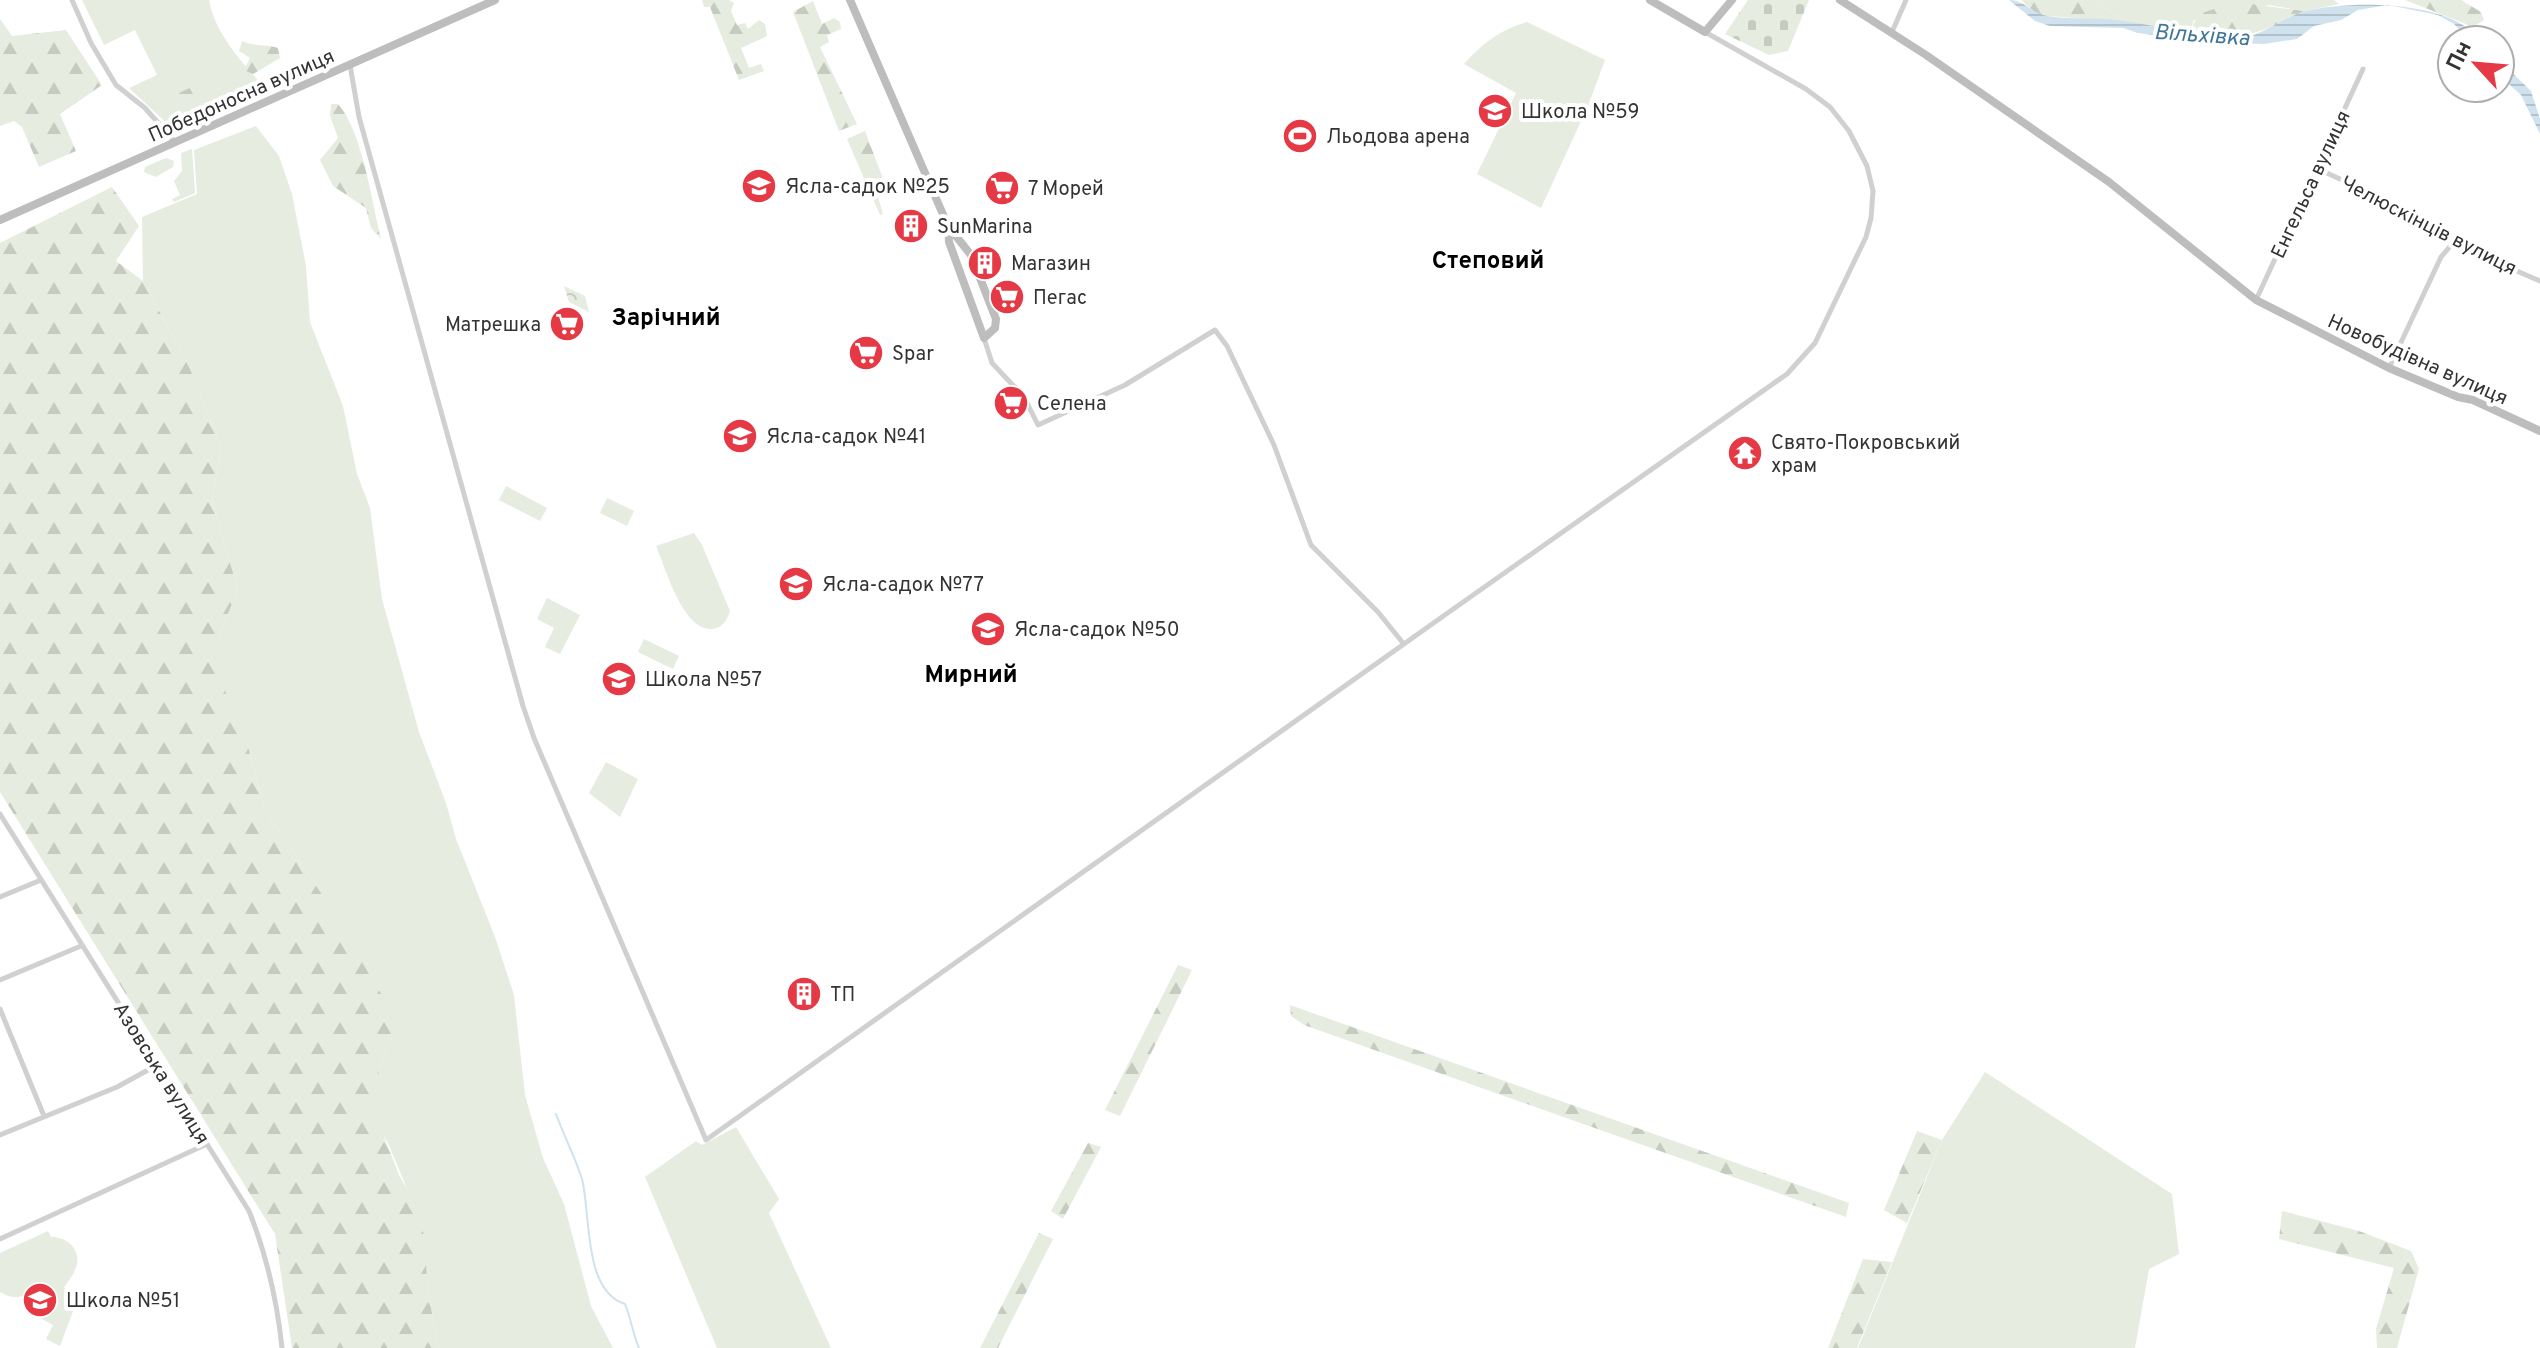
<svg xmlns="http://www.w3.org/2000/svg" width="2540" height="1348" viewBox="0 0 2540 1348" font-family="Overpass,sans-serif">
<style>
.grass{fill:#e6ecdf}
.forest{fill:url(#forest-firs)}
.cemetery{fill:url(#cemetery-stones)}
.park{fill:url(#park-crowns)}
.water{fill:url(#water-rules)}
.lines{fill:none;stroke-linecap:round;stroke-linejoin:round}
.stream{stroke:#cfe2ee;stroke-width:2}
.street{stroke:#d0d0d0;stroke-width:5}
.secondary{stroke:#bdbdbd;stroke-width:8}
.labels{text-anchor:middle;stroke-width:8;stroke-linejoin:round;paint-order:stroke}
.street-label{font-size:20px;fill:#333;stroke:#fff}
.poi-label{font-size:20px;fill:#333;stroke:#fff;text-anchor:start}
.water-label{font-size:22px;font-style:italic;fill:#3f7597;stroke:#fff}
.quarter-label{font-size:24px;font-weight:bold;fill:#000;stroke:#fff}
</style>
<defs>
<pattern id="forest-firs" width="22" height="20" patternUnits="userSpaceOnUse" patternTransform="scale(2)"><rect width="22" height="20" fill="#e6ecdf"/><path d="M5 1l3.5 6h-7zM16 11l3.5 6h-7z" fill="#c6cbc0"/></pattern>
<pattern id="cemetery-stones" width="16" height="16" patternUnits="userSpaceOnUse" patternTransform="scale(2)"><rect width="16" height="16" fill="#e6ecdf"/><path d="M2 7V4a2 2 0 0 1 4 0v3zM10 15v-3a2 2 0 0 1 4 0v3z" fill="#c6cbc0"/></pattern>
<pattern id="park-crowns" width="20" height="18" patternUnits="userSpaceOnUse" patternTransform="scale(2)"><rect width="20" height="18" fill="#e6ecdf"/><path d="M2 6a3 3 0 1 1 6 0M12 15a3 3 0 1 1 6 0" fill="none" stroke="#c6cbc0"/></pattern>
<pattern id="water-rules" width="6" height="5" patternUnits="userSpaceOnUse" patternTransform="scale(2)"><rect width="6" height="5" fill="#cfe2ee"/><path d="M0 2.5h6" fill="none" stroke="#b2c2cd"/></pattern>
</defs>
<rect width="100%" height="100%" fill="#fff"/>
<g class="grass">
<path d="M82 0H209C215 34 242 62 264 87L172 128 129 88 157 75 135 30 104 45Z"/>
<polygon points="2092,0 2334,0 2339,4 2304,11 2269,5 2194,20 2190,30 2130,23"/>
<path d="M1527 22 1605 60 1588 106 1541 208 1477 174 1516 93 1464 64C1481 44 1502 29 1527 22Z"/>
<polygon points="256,126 279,156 292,194 306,266 310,322 343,406 357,474 370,508 382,599 419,732 446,803 456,839 495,937 514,995 525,1095 543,1158 564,1204 591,1306 613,1348 439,1348 428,1293 424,1241 411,1198 388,1143 369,1111 379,1070 392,1037 323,896 265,810 247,743 225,695 218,637 238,590 212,501 221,448 189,366 143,281 142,217 197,194 194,150"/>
<polygon points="192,149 195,193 174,202 172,199 180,195 174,181 182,171 181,153"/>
<polygon points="166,158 174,161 173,167 156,177 144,172 145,167"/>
<polygon points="506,486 547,508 540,521 499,500"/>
<polygon points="607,498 634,511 627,526 600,513"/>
<path d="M694 533 702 545 730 611C727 620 723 628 712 629 683 631 666 569 656 546Z"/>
<polygon points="547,598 580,615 560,654 545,647 554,628 537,619"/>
<polygon points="644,639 679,656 673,669 638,652"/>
<polygon points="606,762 638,779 620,817 589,793"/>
<polygon points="1985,1072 2172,1194 2179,1254 2149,1269 2135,1348 1858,1348 1942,1140"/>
<polygon points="736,1127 779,1199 769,1213 831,1348 717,1348 645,1177 696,1141 702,1145"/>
<path d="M48 1231 51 1237C70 1237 84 1253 74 1272 72 1277 67 1282 64 1288L79 1295 60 1346 46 1339 53 1325 35 1315 45 1292 43 1286C25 1294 19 1303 0 1292V1253Z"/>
</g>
<g class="forest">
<polygon points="702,0 729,0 734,3 731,11 737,25 745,23 748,29 759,20 765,24 767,36 741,48 749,68 761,64 764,71 739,80 710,7 704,7"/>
<polygon points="2021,0 2092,0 2130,23 2038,15"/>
<polygon points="2405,0 2461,0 2481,12 2484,20 2471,28 2466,24"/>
<polygon points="813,1 822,24 834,18 840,22 841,29 827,35 829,42 820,47 857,124 839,131 793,12"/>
<path d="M2251 4 2304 11C2257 36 2244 40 2190 30L2199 14 2217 8Z"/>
<polygon points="0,19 12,36 66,30 102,85 60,114 76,151 39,167 22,127 14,121 0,126"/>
<path d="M242 41C255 47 265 44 278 48L280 58 253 74 244 70 250 58 239 51Z"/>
<path d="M223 72 234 76C219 92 197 101 177 102L179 93Z"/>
<path d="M331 104H338C362 130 372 203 381 239L371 228 366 208 333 186 320 160 338 138 330 116Z"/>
<polygon points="865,131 888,192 878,197 883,214 880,215 847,139"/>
<polygon points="112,187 139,226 116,261 143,281 189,366 221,448 212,501 238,590 218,637 226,695 233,706 247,743 265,810 323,896 383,997 392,1037 379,1070 372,1106 399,1175 409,1192 424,1235 428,1293 439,1348 292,1348 275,1234 0,792 0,243"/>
<polygon points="1178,965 1192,970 1120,1116 1105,1110"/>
<polygon points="1290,1005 1849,1203 1846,1217 1304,1025 1291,1016"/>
<polygon points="1917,1131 1942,1140 1907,1223 1884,1210"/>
<polygon points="1088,1143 1101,1147 1063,1219 1051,1211"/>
<polygon points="2282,1211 2359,1231 2411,1251 2419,1269 2397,1348 2377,1348 2376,1329 2394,1268 2279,1239"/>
<polygon points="1039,1233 1053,1239 998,1348 980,1348"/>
<polygon points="1863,1259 1892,1262 1857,1348 1828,1348"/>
</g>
<polygon class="cemetery" points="1748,0 1809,0 1788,51 1769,55 1725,34"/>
<polygon class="park" points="564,286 585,296 589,312 569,302"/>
<g class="water">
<path d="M2009 0C2025 0 2032 14 2048 16 2071 20 2094 17 2117 20 2162 26 2209 39 2254 35 2271 28 2288 17 2305 11 2353 0 2450 0 2480 40H2470L2454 24 2438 15 2388 5 2358 10 2341 20 2314 26 2297 39 2264 44 2208 42 2138 33 2123 28 2050 26 2035 21Z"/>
<polygon points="2500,61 2531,91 2540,119 2540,134 2521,95 2500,76"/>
</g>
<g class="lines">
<path class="stream" d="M556 1114C564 1136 575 1157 582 1179 591 1215 583 1291 625 1304 631 1319 633 1334 639 1348"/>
<g class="street">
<polyline points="72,0 91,43 116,85 145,108 175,142"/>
<polyline points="1892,32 1906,0"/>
<path d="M350 65 359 117 523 706 534 738 706 1140C1066 885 1425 627 1787 374L1815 343 1866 237 1871 218 1873 191 1867 166 1849 131 1830 107 1806 89 1705 32"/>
<polyline points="2318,169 2364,190 2512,269 2540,281"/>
<polyline points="2256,300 2363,69"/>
<polyline points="984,338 992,363 1024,397 1038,425 1125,385 1215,330 1227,346 1274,445 1311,545 1378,612 1403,643"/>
<polyline points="2389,368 2441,257 2457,238"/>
<path d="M0 814 249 1211C267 1256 277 1300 282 1348"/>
<polyline points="0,897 41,880"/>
<polyline points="0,980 81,946"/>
<polyline points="0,1009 44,1116"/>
<polyline points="0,1135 117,1087 159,1064"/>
<polyline points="0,1239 207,1144"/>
</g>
<g class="secondary">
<polyline points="850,0 948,226 971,255 996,319 995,328 984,338 949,242 948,226"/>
<polyline points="1650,0 1705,32 1732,0"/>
<polyline points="1840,0 1926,55 2109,182 2256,300 2389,368 2458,397 2473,400 2540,431"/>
<polyline points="0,220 495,0"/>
</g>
</g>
<defs>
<g id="school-disc" transform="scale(1.8)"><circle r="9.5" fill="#e63946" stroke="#fff"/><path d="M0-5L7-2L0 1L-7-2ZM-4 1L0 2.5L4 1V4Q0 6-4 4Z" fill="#fff"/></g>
<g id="stadium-disc" transform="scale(1.8)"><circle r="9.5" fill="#e63946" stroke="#fff"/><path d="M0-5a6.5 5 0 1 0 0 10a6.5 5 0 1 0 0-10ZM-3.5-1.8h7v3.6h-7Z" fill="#fff"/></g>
<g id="supermarket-disc" transform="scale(1.8)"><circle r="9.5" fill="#e63946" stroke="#fff"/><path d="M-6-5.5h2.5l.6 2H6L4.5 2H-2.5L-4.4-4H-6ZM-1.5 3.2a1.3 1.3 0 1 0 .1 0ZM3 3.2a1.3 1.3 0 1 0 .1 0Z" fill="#fff"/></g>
<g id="building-disc" transform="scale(1.8)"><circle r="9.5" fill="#e63946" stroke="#fff"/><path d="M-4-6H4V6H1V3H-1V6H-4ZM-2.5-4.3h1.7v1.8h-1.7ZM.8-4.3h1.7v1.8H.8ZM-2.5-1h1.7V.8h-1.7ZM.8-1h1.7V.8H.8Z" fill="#fff"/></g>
<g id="temple-disc" transform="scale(1.8)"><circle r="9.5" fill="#e63946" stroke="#fff"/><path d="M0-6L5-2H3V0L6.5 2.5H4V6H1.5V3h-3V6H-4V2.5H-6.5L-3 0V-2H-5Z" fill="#fff"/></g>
</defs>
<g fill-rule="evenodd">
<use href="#school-disc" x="1495" y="111"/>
<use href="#stadium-disc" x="1300" y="136"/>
<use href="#school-disc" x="759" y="186"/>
<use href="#supermarket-disc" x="1002" y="188"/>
<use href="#building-disc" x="911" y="226"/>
<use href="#building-disc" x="985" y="263"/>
<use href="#supermarket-disc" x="1007" y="297"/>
<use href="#supermarket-disc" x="567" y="324"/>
<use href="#supermarket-disc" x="866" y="353"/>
<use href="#supermarket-disc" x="1011" y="403"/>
<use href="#school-disc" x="740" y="436"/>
<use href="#temple-disc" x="1745" y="453"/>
<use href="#school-disc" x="796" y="584"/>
<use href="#school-disc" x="988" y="629"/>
<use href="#school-disc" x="619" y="679"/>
<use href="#building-disc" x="804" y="994"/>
<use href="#school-disc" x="40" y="1300"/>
</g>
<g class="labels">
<g class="street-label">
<text transform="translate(241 95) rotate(-24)" y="7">Победоносна вулиця</text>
<text transform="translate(2310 184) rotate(-65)" y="7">Енгельса вулиця</text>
<text transform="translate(2429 225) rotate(27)" y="7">Челюскінців вулиця</text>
<text transform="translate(2418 359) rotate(24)" y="7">Новобудівна вулиця</text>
<text transform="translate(162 1073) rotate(58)" y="7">Азовська вулиця</text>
</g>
<g class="poi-label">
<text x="1521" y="118">Школа №59</text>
<text x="1326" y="143">Льодова арена</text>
<text x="785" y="193">Ясла-садок №25</text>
<text x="1028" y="195">7 Морей</text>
<text x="937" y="233">SunMarina</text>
<text x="1011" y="270">Магазин</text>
<text x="1033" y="304">Пегас</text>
<text x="541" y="331" text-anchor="end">Матрешка</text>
<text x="892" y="360">Spar</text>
<text x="1037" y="410">Селена</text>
<text x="766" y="443">Ясла-садок №41</text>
<text x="1771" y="449">Свято-Покровський<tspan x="1771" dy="23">храм</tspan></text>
<text x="822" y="591">Ясла-садок №77</text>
<text x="1014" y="636">Ясла-садок №50</text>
<text x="645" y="686">Школа №57</text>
<text x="830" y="1001">ТП</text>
<text x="66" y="1307">Школа №51</text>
</g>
<g class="water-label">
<text transform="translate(2202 34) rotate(4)" y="8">Вільхівка</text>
</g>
<g class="quarter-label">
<text x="1488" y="268">Степовий</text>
<text x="666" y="325">Зарічний</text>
<text x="971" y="682">Мирний</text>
</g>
</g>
<g transform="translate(2476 64) rotate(296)"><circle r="38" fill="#ffffff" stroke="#adadad" stroke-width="2"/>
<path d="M0-6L14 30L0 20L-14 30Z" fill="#e63946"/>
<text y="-12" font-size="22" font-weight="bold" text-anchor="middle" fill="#333333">Пн</text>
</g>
</svg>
